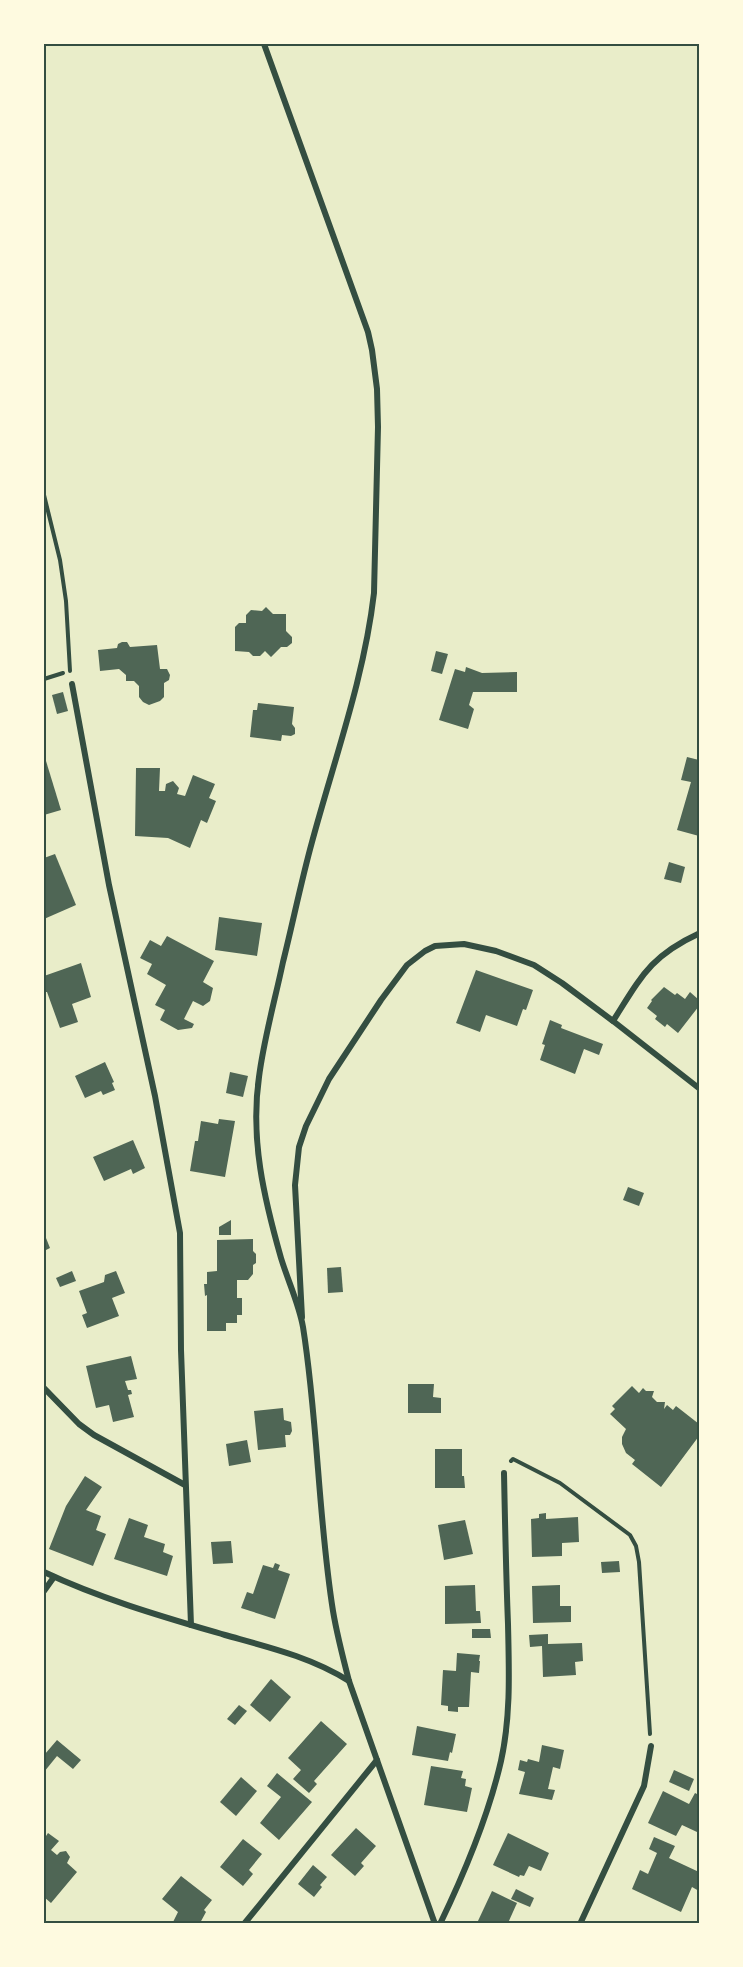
<svg xmlns="http://www.w3.org/2000/svg" width="743" height="1967" viewBox="0 0 743 1967" font-family="'Space Grotesk',sans-serif">
<style>
.building{fill:#4f6655}
.lines{fill:none;stroke-linecap:round;stroke-linejoin:round}
.path{stroke:#344e41;stroke-width:4}
.minor{stroke:#344e41;stroke-width:6}
.neatline{fill:none;stroke:#344e41;stroke-width:2}
</style>
<rect width="100%" height="100%" fill="#e9edc9"/>
<g class="building">
<polygon points="266,607 273,614 286,614 286,631 292,637 292,643 287,647 281,647 271,657 265,651 260,656 253,656 249,652 235,651 235,627 239,623 246,623 246,615 251,610 262,611"/>
<polygon points="122,642 127,642 130,647 157,645 160,669 167,669 170,675 169,680 164,683 164,697 160,701 149,705 143,702 139,697 139,686 134,681 126,681 126,675 119,669 100,671 98,650 117,648 118,644"/>
<polygon points="436,651 448,654 442,674 431,671"/>
<polygon points="466,667 482,673 517,672 517,692 473,692 469,705 474,709 468,729 439,720 455,669 465,672"/>
<polygon points="63,692 68,711 57,714 52,695"/>
<polygon points="258,703 294,707 292,724 295,728 295,734 291,736 282,735 281,741 250,737 253,710 257,710"/>
<polygon points="687,757 699,760 699,836 677,830 691,782 681,780"/>
<polygon points="44,761 46,761 61,810 44,815"/>
<polygon points="136,768 160,768 159,791 165,791 166,784 173,781 179,788 177,794 185,796 193,775 215,784 209,798 216,801 207,823 201,820 190,848 168,838 135,836"/>
<polygon points="55,854 76,905 44,919 44,858"/>
<polygon points="669,862 685,867 681,883 664,879"/>
<polygon points="219,917 262,923 257,956 215,950"/>
<polygon points="167,936 214,961 203,982 213,988 210,1001 203,1006 193,1001 184,1019 194,1024 192,1028 178,1030 160,1020 165,1010 155,1005 166,985 147,974 152,964 140,958 150,940 161,946"/>
<polygon points="81,963 91,997 72,1004 78,1022 60,1028 47,992 45,992 44,988 44,976"/>
<polygon points="476,970 533,990 526,1010 523,1009 517,1026 486,1015 480,1032 456,1023"/>
<polygon points="664,987 675,995 677,993 685,999 690,992 699,1000 699,1006 678,1033 667,1024 665,1027 655,1019 657,1016 647,1008 652,1001 651,1000"/>
<polygon points="550,1020 562,1025 561,1028 603,1044 599,1055 584,1049 575,1074 540,1060 545,1045 542,1044"/>
<polygon points="105,1062 114,1082 112,1083 115,1090 103,1095 101,1091 85,1098 75,1076"/>
<polygon points="230,1072 248,1076 243,1097 226,1093"/>
<polygon points="219,1119 235,1121 225,1177 190,1171 195,1141 198,1141 201,1121 218,1124"/>
<polygon points="133,1140 145,1168 133,1174 131,1169 104,1181 93,1157"/>
<polygon points="628,1187 644,1193 639,1206 623,1200"/>
<polygon points="231,1220 231,1235 219,1235 219,1227"/>
<polygon points="44,1233 50,1248 44,1251"/>
<polygon points="253,1239 253,1251 256,1254 256,1263 253,1265 253,1274 248,1280 237,1280 237,1298 242,1298 242,1315 237,1315 237,1323 226,1323 226,1331 207,1331 207,1295 205,1296 204,1284 207,1284 207,1272 217,1271 217,1240"/>
<polygon points="341,1267 343,1292 328,1293 327,1268"/>
<polygon points="72,1271 76,1281 60,1287 56,1278"/>
<polygon points="116,1271 125,1293 112,1298 119,1316 87,1328 82,1315 87,1313 79,1291 104,1282 105,1275"/>
<polygon points="131,1356 137,1379 125,1381 128,1390 131,1390 132,1394 128,1395 134,1417 113,1422 109,1405 96,1408 86,1366"/>
<polygon points="408,1384 434,1384 433,1397 441,1398 441,1413 408,1413"/>
<polygon points="632,1386 639,1393 643,1388 646,1391 654,1391 652,1397 657,1402 665,1402 664,1409 667,1405 673,1410 676,1406 699,1424 699,1436 661,1487 632,1464 635,1460 626,1453 622,1444 622,1437 626,1429 610,1414 615,1409 612,1406"/>
<polygon points="283,1408 284,1420 291,1422 292,1431 290,1435 285,1435 286,1447 258,1450 254,1411"/>
<polygon points="247,1440 251,1462 229,1466 226,1444"/>
<polygon points="435,1449 462,1449 462,1476 464,1476 465,1488 435,1488"/>
<polygon points="85,1476 102,1487 86,1510 101,1516 96,1530 106,1534 93,1566 49,1549 66,1506"/>
<polygon points="546,1513 546,1519 578,1517 579,1542 562,1543 562,1556 532,1557 531,1519 539,1518 539,1514"/>
<polygon points="129,1518 148,1525 144,1537 165,1544 163,1552 173,1556 167,1576 114,1559"/>
<polygon points="465,1520 473,1554 444,1560 438,1525"/>
<polygon points="231,1541 233,1563 213,1564 211,1542"/>
<polygon points="619,1561 620,1572 602,1573 601,1562"/>
<polygon points="275,1563 280,1565 278,1570 290,1574 275,1619 241,1608 247,1592 253,1594 263,1565 273,1568"/>
<polygon points="475,1585 476,1611 480,1611 481,1623 445,1624 445,1586"/>
<polygon points="560,1585 560,1606 571,1606 571,1622 533,1623 532,1586"/>
<polygon points="472,1629 490,1629 491,1638 472,1638"/>
<polygon points="548,1634 548,1644 582,1643 583,1661 575,1662 576,1675 543,1677 542,1646 530,1647 529,1635"/>
<polygon points="457,1653 480,1655 479,1661 480,1661 479,1673 471,1672 469,1707 458,1707 458,1712 448,1711 448,1706 441,1705 443,1670 456,1671"/>
<polygon points="271,1679 291,1697 270,1722 250,1705"/>
<polygon points="239,1705 247,1711 235,1725 227,1719"/>
<polygon points="321,1721 347,1744 314,1781 317,1784 309,1793 293,1779 301,1770 288,1758"/>
<polygon points="417,1726 456,1734 452,1753 450,1752 448,1761 412,1755"/>
<polygon points="57,1740 81,1760 73,1769 57,1756 44,1772 44,1752 45,1754"/>
<polygon points="542,1745 564,1750 560,1769 553,1767 548,1789 555,1790 552,1800 519,1794 525,1772 518,1770 520,1760 527,1762 528,1759 539,1762"/>
<polygon points="431,1766 463,1771 461,1778 466,1779 465,1786 472,1788 467,1812 424,1805"/>
<polygon points="674,1770 694,1779 689,1791 669,1782"/>
<polygon points="277,1773 312,1802 279,1840 260,1823 281,1797 267,1786"/>
<polygon points="241,1777 257,1791 236,1816 220,1802"/>
<polygon points="663,1791 689,1804 695,1793 699,1795 699,1827 697,1832 682,1825 676,1836 648,1823"/>
<polygon points="356,1828 376,1846 361,1863 364,1866 355,1876 331,1855"/>
<polygon points="48,1833 59,1841 51,1850 57,1855 60,1852 66,1851 70,1857 67,1863 77,1872 51,1903 44,1897 44,1839"/>
<polygon points="508,1833 549,1853 541,1871 529,1866 524,1876 520,1875 519,1877 493,1865"/>
<polygon points="654,1837 675,1846 669,1858 699,1872 699,1891 692,1887 681,1912 632,1889 640,1870 648,1874 657,1853 649,1849"/>
<polygon points="243,1839 262,1854 249,1870 253,1874 243,1886 220,1867"/>
<polygon points="313,1865 327,1877 320,1885 322,1887 314,1897 298,1884"/>
<polygon points="181,1876 212,1900 204,1910 206,1912 200,1923 176,1923 173,1922 178,1912 162,1899"/>
<polygon points="516,1889 534,1898 530,1907 511,1899"/>
<polygon points="492,1891 517,1903 508,1923 477,1923"/>
</g>
<g class="lines">
<g class="path">
<polyline points="44,495 60,560 66,601 70,671"/>
<polyline points="44,679 63,673"/>
<polyline points="511,1461 513,1459 560,1483 630,1535 636,1546 639,1562 650,1734"/>
</g>
<g class="minor">
<path d="M264 44 368 332 372 350 377 389 378 427 374 593C364 679 334 760 312 842 301 882 293 922 283 962 275 1000 264 1038 259 1077 250 1139 264 1198 281 1258 288 1281 299 1304 303 1327 318 1421 318 1517 333 1611 337 1635 343 1658 349 1681L435 1924"/>
<polyline points="72,684 109,885 155,1096 180,1233 181,1350 191,1625"/>
<path d="M613 1021C641 977 650 956 700 933"/>
<polyline points="302,1317 295,1185 299,1147 306,1126 329,1079 381,1000 407,965 425,951 435,946 464,944 496,951 534,965 562,983 613,1021 700,1089"/>
<polyline points="44,1388 79,1424 94,1435 185,1485"/>
<path d="M44 1572C101 1599 164 1617 225 1635 268 1647 311 1657 349 1681"/>
<polyline points="44,1591 54,1577"/>
<polyline points="244,1924 377,1760"/>
<path d="M440 1924C465 1872 488 1818 501 1761 511 1716 509 1670 508 1624 506 1574 505 1523 504 1473"/>
<polyline points="580,1924 644,1786 651,1746"/>
</g>
</g>
<rect width="743" height="1967" fill="none" stroke="#fefae0" stroke-width="90"/>
<rect x="45" y="45" width="653" height="1877" class="neatline"/>
</svg>
